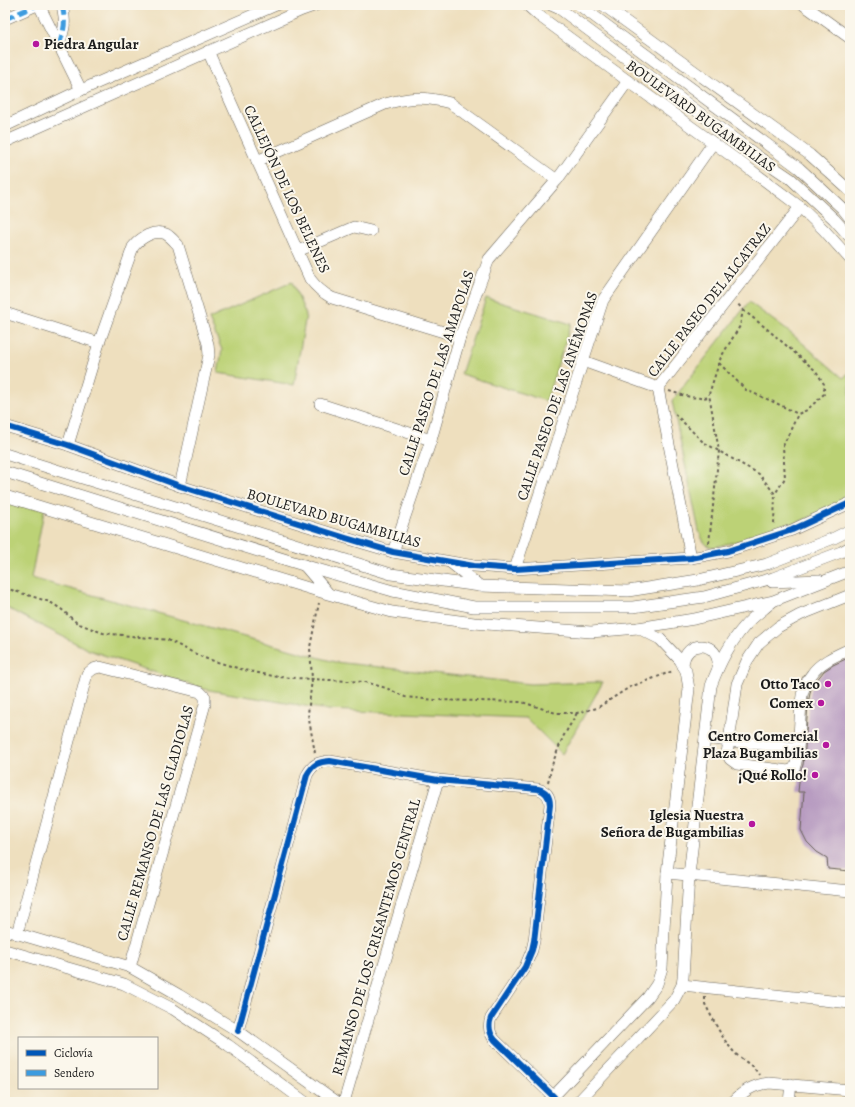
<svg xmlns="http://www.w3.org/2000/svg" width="855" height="1107" viewBox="0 0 855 1107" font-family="Alegreya,serif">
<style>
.green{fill:#bcd276;stroke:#6c7749}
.building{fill:#b89cc1}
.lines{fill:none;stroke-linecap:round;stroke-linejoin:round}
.minor-casing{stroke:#666055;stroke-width:12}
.path{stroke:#666055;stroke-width:2;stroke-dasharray:3 3;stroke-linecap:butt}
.minor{stroke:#fff;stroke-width:11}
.quiet{stroke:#3c9bdf;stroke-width:5;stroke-dasharray:10 5;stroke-linecap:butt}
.cycleway-casing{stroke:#fbf7ec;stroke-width:8}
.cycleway{stroke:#0057b8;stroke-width:6}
.poi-dot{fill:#b5179e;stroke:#fbf7ec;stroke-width:1.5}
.labels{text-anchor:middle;stroke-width:4;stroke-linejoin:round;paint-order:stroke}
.poi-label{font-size:15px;font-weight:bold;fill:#1c1c1c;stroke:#fbf7ec;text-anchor:end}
.street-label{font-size:15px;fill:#1c1c1c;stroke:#fbf7ec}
</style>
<rect width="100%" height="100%" fill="#fbf7ec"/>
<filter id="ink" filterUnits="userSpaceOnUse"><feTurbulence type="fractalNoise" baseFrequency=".025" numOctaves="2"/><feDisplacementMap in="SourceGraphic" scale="8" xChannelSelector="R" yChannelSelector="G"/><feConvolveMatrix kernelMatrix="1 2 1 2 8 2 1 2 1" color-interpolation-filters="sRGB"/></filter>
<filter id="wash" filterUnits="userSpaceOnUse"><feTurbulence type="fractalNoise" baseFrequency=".012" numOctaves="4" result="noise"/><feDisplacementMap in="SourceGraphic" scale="16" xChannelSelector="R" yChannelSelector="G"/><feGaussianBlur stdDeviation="0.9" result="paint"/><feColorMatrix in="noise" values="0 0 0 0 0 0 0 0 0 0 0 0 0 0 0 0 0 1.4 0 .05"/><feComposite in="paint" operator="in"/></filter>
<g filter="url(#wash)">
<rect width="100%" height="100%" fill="#eedfbe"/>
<g class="green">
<polygon points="292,282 306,315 294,385 218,373 222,350 209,319"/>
<polygon points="486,298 571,324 546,401 461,374"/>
<path d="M749 302 793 335 843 378 850 372V496C814 518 771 535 730 543 725 544 718 547 712 547 704 546 702 538 699 531L672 401Z"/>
<polygon points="5,498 45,506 31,578 335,662 530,684 603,682 562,754 526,718 328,710 203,689 89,650 5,607"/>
</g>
<g id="blocks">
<polygon class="building" points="850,657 850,871 828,869 827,858 817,852 807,842 801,830 804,792 798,792 800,772 803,765 805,748 808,703 811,689 816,681 824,671 833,665"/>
</g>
</g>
<g filter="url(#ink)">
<use href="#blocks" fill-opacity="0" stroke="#666055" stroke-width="1"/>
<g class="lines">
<g class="minor-casing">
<g id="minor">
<polyline points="39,5 81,90"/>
<polyline points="527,5 538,15 628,81 748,168 800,207 824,230 850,259"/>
<polyline points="551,5 560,9 760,158 791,179 834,219 850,237"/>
<polyline points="579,5 799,168 843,209 850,218"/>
<polyline points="603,5 810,155 850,191"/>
<polyline points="804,5 850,38"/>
<polyline points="5,7 6,5"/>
<polyline points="5,19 37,5"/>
<path d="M59 45C65 27 66 23 62 5"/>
<path d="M208 51 310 279C316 287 323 293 332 298L460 337"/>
<polyline points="5,126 81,90 276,5"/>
<polyline points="5,142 302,10 316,5"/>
<path d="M257 161 385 104C410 97 424 96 450 103L557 180"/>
<polyline points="298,251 354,227 371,231"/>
<polyline points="5,313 99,343"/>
<polyline points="583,361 658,388"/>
<polyline points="320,404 431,440"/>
<polyline points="5,426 68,445 180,486 346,538 393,552 474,566 515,569 691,558 728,551 792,530 850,503"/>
<path d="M68 445 99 343 133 247C140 238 154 229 166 234 171 237 175 242 178 245L208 344 209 355 180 486"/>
<polyline points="5,454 391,574 480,586 628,591 698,580 767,564 834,538 850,530"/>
<polyline points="5,472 303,565 393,591 474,607 633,607 704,597 773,578 841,552 850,547"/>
<polyline points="5,496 328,594 392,612 474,623 591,632 638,628 694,619 773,601 850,571"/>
<polyline points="393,552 431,440 460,337 489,259 557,180 628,81"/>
<polyline points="691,558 658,388 800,207"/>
<polyline points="451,563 480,586"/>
<polyline points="304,565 328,593"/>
<polyline points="515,569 603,300 713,143"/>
<polyline points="772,582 819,580"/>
<path d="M683 666C684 638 721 640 718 668"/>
<polyline points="705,738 729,741 737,684 747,661 759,643 778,627 800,615 850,595"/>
<path d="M798 748 729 741 727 753 730 759 737 764 788 771C791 770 792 770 794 768 799 762 800 713 801 702 802 692 806 681 812 674 820 662 837 655 850 649"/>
<polyline points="667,873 850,891"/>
<polyline points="5,930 130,967 179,995 238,1031 337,1102"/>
<polyline points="17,934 87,674 93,669 100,667 200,692 205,697 205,704 130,967"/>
<polyline points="5,950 124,984 173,1009 228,1045 305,1102"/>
<polyline points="682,985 850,1003"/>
<path d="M238 1031 307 775C313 764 318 762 330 761L438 780 538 789C546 791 550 796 550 805L534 941 532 950 525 967 491 1018C488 1026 489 1033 495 1040L554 1097"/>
<polyline points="549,1101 648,997 657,984 662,968 667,873 689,689 686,671 680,660 660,639 638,628"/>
<polyline points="344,1102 438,780"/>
<path d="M578 1102 674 1000 682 985 683 978 689 875 711 686C719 664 729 644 744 627 752 617 763 610 772 602"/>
<path d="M733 1102C743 1091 753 1085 769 1083L850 1090"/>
<polyline points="789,1102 791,1084"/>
</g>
</g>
<g class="path">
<polyline points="743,310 766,328 816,371 824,384 824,394 807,410 798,414 783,446 785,478 775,494"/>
<polyline points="719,363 746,390 776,403 798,414"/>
<path d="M669 391C682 395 696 400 709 397"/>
<polyline points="675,414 703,442 759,474 775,494 774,524"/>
<polyline points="709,543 719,451 709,394 721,357 740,326 743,310 737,303"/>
<polyline points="5,588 50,602 61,609 77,623 103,633 168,640 204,658 244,670 278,677 365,682 386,688 405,697 435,700 522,702 556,713 577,713 597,708 630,687 673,671"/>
<polyline points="315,753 308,714 312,679 310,647 319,603"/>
<polyline points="548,782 553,762 563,737 577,713"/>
<path d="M705 997V1004C713 1019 722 1039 734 1052 741 1060 754 1065 759 1075"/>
</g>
<use href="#minor" class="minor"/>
<g class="quiet">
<polyline points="5,7 6,5"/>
<polyline points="5,19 37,5"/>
<path d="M59 45C65 27 66 23 62 5"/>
</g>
<g class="cycleway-casing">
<g id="cycleway">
<polyline points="5,426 68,445 180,486 346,538 393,552 474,566 515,569 691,558 728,551 792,530 850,503"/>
<path d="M238 1031 307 775C313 764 318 762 330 761L438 780 538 789C546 791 550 796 550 805L534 941 532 950 525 967 491 1018C488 1026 489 1033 495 1040L554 1097"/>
</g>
</g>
<use href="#cycleway" class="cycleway"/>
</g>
</g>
<g class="poi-dot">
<circle cx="36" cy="44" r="4"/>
<circle cx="828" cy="684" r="4"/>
<circle cx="821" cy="703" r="4"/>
<circle cx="826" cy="745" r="4"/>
<circle cx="815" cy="775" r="4"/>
<circle cx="752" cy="824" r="4"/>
</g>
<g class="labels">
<g class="poi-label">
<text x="44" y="49" text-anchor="start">Piedra Angular</text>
<text x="820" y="689">Otto Taco</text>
<text x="813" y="708">Comex</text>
<text x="818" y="741">Centro Comercial<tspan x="818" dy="17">Plaza Bugambilias</tspan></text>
<text x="807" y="780">¡Qué Rollo!</text>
<text x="744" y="820">Iglesia Nuestra<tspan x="744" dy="17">Señora de Bugambilias</tspan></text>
</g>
<g class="street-label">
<text transform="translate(701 116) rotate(36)" y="5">BOULEVARD BUGAMBILIAS</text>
<text transform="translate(287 189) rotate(65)" y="5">CALLEJÓN DE LOS BELENES</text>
<text transform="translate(709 300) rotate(-52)" y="5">CALLE PASEO DEL ALCATRAZ</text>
<text transform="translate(436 373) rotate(-72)" y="5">CALLE PASEO DE LAS AMAPOLAS</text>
<text transform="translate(557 396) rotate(-71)" y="5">CALLE PASEO DE LAS ANÉMONAS</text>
<text transform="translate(334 518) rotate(16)" y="5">BOULEVARD BUGAMBILIAS</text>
<text transform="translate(155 823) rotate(-74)" y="5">CALLE REMANSO DE LAS GLADIOLAS</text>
<text transform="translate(376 937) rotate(-74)" y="5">REMANSO DE LOS CRISANTEMOS CENTRAL</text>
</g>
</g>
<rect width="855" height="1107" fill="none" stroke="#fbf7ec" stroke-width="20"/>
<rect x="18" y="1037" width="140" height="52" fill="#fbf7ec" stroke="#a29f99"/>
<rect x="26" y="1050" width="20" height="6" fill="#0057b8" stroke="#a29f99"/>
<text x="54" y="1057" font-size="12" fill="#1c1c1c">Ciclovía</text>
<rect x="26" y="1070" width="20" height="6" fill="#3c9bdf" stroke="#a29f99"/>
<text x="54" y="1077" font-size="12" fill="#1c1c1c">Sendero</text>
</svg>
